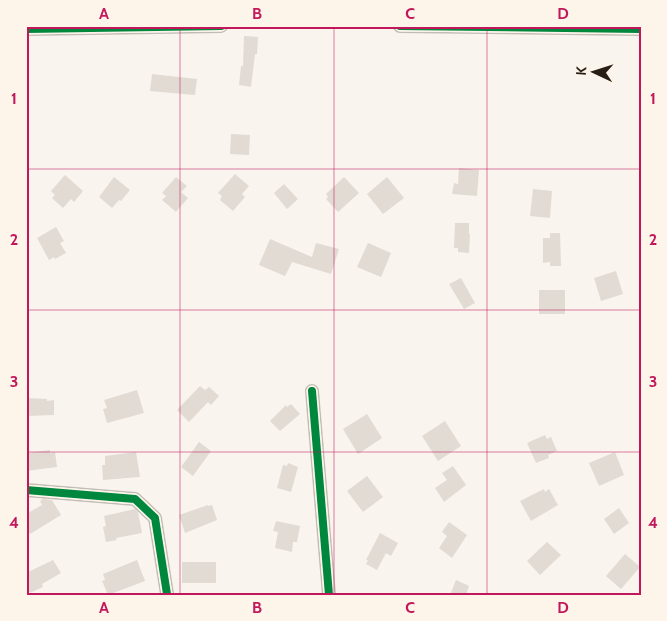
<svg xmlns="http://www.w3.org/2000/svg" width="667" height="621" viewBox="0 0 667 621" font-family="Cabin,sans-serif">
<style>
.building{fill:#e2dbd4}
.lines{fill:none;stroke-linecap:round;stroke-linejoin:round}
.street-casing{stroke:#c2bcb5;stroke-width:14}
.street{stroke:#fefdfc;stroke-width:11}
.cycleway-casing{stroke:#fdf5ea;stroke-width:11}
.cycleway{stroke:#00873e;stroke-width:8}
.grid{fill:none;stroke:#c2185b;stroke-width:1;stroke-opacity:0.55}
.neatline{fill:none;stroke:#c2185b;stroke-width:2}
.grid-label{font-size:16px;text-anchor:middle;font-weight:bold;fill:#c2185b}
</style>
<rect width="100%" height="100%" fill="#f9f4ee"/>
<g class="building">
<polygon points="244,36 258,37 257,54 255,54 251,87 239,85 241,66 243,66"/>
<polygon points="152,74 197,79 195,95 150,91"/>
<polygon points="231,134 250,135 249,155 230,154"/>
<polygon points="459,168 479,170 477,196 452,194 454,183 458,184"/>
<polygon points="235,174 249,186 242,194 245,197 233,211 220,200 222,196 218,193"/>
<polygon points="65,175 83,191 74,202 71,199 63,208 52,198 55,195 51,191"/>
<polygon points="114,177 130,190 121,201 119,200 112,208 99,197"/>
<polygon points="176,177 187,186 181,192 188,198 176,212 162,200 166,196 162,193"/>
<polygon points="344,177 359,193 338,212 326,199 328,197 326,194"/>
<polygon points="387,177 404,198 383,214 367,194"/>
<polygon points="284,184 298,199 287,209 274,193"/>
<polygon points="533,189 552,191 550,218 530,216"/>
<polygon points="455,223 469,223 469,234 470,234 469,253 458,252 458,248 454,248"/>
<polygon points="56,227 64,241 60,243 66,253 55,259 54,257 49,260 37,238"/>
<polygon points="550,233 560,233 561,266 550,266 550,262 543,263 543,238 550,238"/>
<polygon points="270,239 312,257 316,243 339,249 331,274 292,262 285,276 259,265"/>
<polygon points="368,243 391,253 381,277 357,267"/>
<polygon points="616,271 623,294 601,301 594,278"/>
<polygon points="461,278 475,303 464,309 449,284"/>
<rect x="539" y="290" width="26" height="24"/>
<polygon points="200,386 205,390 209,387 219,396 211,405 208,402 189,422 177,410"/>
<polygon points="137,390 144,413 107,423 103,409 107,408 104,400"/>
<polygon points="26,398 47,399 47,401 54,400 54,415 26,416"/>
<polygon points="291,404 300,414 280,431 270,421 286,405 287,407"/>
<polygon points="367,414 382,438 358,454 343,429"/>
<polygon points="445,421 461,446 438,461 422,436"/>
<polygon points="545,435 547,439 551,437 557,451 548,455 549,458 536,463 527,443"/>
<polygon points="199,442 211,451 193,476 181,467"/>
<polygon points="50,450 50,453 55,452 57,467 26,471 26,453"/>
<polygon points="136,452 140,477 103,480 102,465 105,465 105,456"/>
<polygon points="615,452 624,475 599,486 589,463"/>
<polygon points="288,463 298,467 291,492 277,488 283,465 287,466"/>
<polygon points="453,466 466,485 444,502 435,488 447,480 442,473"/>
<polygon points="367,476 383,497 363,512 347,491"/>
<polygon points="544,489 545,492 549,489 558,505 531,521 520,501"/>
<polygon points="43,499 52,500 61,515 30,534 26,529 26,514 42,505 40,501"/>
<polygon points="208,505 208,506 212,505 217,520 185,533 179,515"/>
<polygon points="619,508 629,523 614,534 604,519"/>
<polygon points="135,509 138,512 142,533 116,538 117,540 106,542 103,527 106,526 104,516"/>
<polygon points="276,521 300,526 297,542 293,542 292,552 275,548 278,532 273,531"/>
<polygon points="449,522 467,535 452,558 439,548 447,536 442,532"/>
<polygon points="380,533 398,543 391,556 386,553 377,570 366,564 368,560 366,560"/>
<polygon points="547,542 561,555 540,575 527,561"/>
<polygon points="625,554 640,567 621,589 606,576"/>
<polygon points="53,560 61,573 42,584 43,587 30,593 26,585 26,573"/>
<polygon points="137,560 145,581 108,595 102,581 105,580 103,574"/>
<rect x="182" y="562" width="34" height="21"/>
<polygon points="456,580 469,586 466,595 450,595"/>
</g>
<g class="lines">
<g class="street-casing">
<g id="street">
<polyline points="400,26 641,29"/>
<polyline points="26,29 221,26"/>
<polyline points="312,391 329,595"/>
<polyline points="26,490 135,499 155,518 167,594"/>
</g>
</g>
<use href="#street" class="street"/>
<g class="cycleway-casing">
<g id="cycleway">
<polyline points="400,26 641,29"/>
<polyline points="26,29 221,26"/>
<polyline points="312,391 329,595"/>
<polyline points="26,490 135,499 155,518 167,594"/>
</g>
</g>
<use href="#cycleway" class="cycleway"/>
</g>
<path class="grid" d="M180 26V595M334 26V595M487 26V595M26 169H641M26 310H641M26 452H641"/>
<rect width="667" height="621" fill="none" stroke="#fdf5ea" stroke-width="55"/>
<g transform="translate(594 72) rotate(274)" stroke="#fdf5ea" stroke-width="4" paint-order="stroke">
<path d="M0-4L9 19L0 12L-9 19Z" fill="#271f15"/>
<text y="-8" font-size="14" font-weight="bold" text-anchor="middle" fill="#271f15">K</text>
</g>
<rect x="28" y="28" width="612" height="566" class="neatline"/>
<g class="grid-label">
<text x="104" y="19">A</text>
<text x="257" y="19">B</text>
<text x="410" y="19">C</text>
<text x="563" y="19">D</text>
<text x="14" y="104">1</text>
<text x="653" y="104">1</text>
<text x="14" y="245">2</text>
<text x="653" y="245">2</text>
<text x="14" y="387">3</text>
<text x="653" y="387">3</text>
<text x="14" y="528">4</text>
<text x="653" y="528">4</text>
<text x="104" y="613">A</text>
<text x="257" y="613">B</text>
<text x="410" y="613">C</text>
<text x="563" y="613">D</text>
</g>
</svg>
